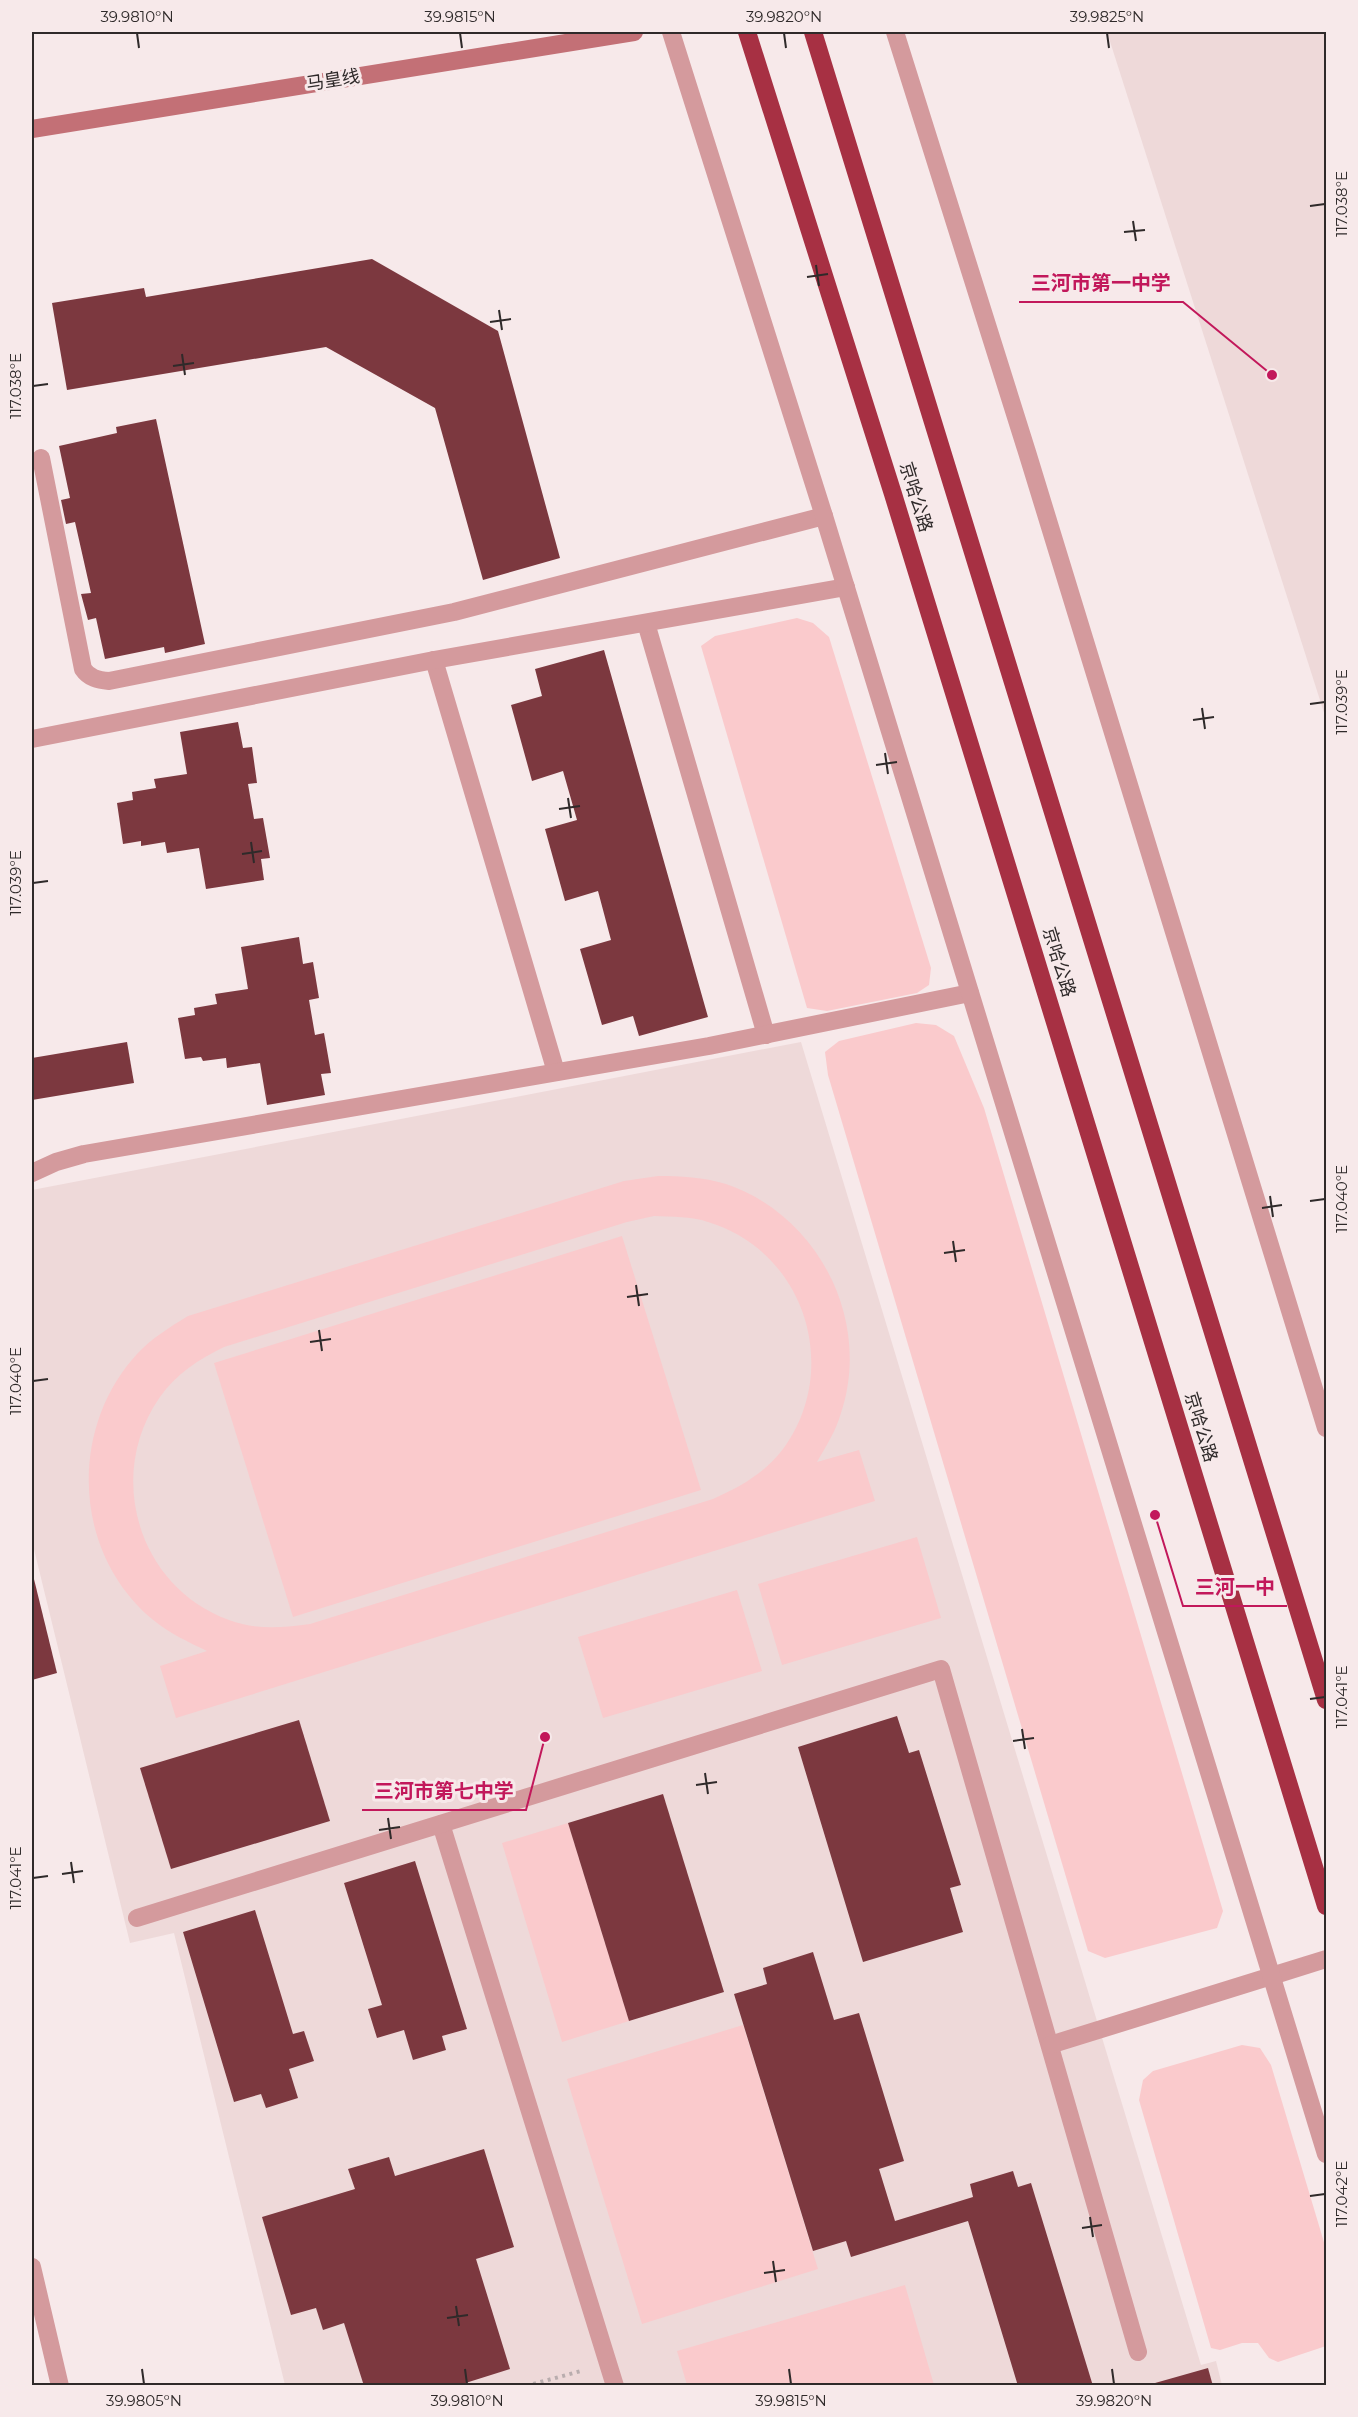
<svg xmlns="http://www.w3.org/2000/svg" width="1358" height="2417" viewBox="0 0 1358 2417" font-family="Montserrat,'Noto Sans SC',sans-serif">
<style>
.built{fill:#eed9d9}
.green{fill:#facacc;fill-rule:evenodd}
.building{fill:#7c383f}
.lines{fill:none;stroke-linecap:round;stroke-linejoin:round}
.path{stroke:#b9adae;stroke-width:4;stroke-dasharray:3 4.5;stroke-linecap:butt}
.lane{stroke:#d49a9d;stroke-width:18}
.street{stroke:#d49a9d;stroke-width:18}
.secondary{stroke:#c37076;stroke-width:18}
.highway{stroke:#a73043;stroke-width:18}
.ticks{fill:none;stroke:#2f2a2a;stroke-width:2}
.labels{text-anchor:middle;stroke-width:6;stroke-linejoin:round;paint-order:stroke}
.street-label{font-size:18px;fill:#2f2a2a;stroke:#f7e9ea}
.leader{fill:none;stroke:#c2185b;stroke-width:2}
.callout-dot{fill:#c2185b;stroke:#f7e9ea;stroke-width:2}
.callout-label{font-size:20px;text-anchor:middle;font-weight:bold;fill:#c2185b;stroke:#f7e9ea;stroke-width:6;stroke-linejoin:round;paint-order:stroke}
.neatline{fill:none;stroke:#2f2a2a;stroke-width:2}
.ticks-label{font-size:15px;text-anchor:middle;fill:#2f2a2a}
</style>
<rect width="100%" height="100%" fill="#f7e9ea"/>
<g class="built">
<polygon points="1107,32 1326,32 1326,719"/>
<polygon points="801,1042 1201,2365 1216,2361 1222,2385 285,2385 174,1933 130,1943 32,1541 32,1190"/>
</g>
<g class="green">
<polygon points="797,618 813,623 829,637 931,968 929,985 917,993 827,1011 807,1008 701,646 715,636"/>
<polygon points="916,1023 936,1025 954,1036 984,1108 1223,1911 1217,1928 1105,1958 1088,1951 828,1075 825,1052 839,1041"/>
<path d="M658 1176C681 1176 703 1177 726 1184 818 1215 872 1320 841 1413 836 1431 826 1446 817 1462L859 1450 875 1501 176 1718 160 1666 207 1651C188 1642 169 1633 152 1619 73 1553 68 1429 137 1354 152 1338 170 1327 188 1316L624 1181ZM654 1216C672 1217 691 1216 708 1222 805 1251 842 1369 783 1449 765 1473 740 1487 713 1499L310 1624C283 1628 255 1630 229 1620 138 1587 105 1475 160 1397 176 1374 199 1359 224 1347L627 1222Z"/>
<polygon points="622,1236 701,1490 293,1617 214,1363"/>
<polygon points="917,1537 941,1618 782,1665 758,1584"/>
<polygon points="737,1590 762,1671 603,1718 578,1637"/>
<polygon points="568,1823 629,2021 562,2042 502,1843"/>
<polygon points="743,2025 818,2269 642,2324 567,2079"/>
<polygon points="1242,2045 1260,2048 1271,2065 1326,2249 1326,2346 1278,2362 1269,2358 1258,2343 1242,2343 1220,2350 1211,2348 1139,2100 1143,2080 1153,2071"/>
<polygon points="905,2285 934,2385 687,2385 677,2351"/>
</g>
<g class="building">
<polygon points="372,259 498,331 560,558 483,580 435,408 326,347 67,390 52,303 144,288 146,297"/>
<polygon points="156,419 205,644 165,653 164,647 105,659 96,618 88,620 81,594 91,593 75,522 66,524 61,500 70,498 59,446 117,433 116,427"/>
<polygon points="604,650 708,1017 639,1036 633,1016 602,1025 580,949 611,940 598,891 565,901 545,829 577,820 563,771 532,781 511,705 542,696 535,669"/>
<polygon points="238,722 243,748 252,747 257,783 248,784 254,819 263,818 270,858 261,859 264,880 206,889 199,848 167,853 165,842 141,846 141,841 123,844 117,803 133,800 132,792 156,788 154,779 187,774 180,732"/>
<polygon points="299,937 303,964 313,962 319,998 309,1000 315,1035 324,1033 331,1073 321,1074 325,1095 267,1105 260,1063 227,1068 226,1058 203,1061 201,1057 185,1059 178,1018 195,1015 194,1008 217,1004 215,994 248,989 241,947"/>
<polygon points="127,1042 134,1083 32,1100 32,1058"/>
<polygon points="32,1571 57,1673 32,1680"/>
<polygon points="897,1716 909,1753 919,1750 961,1885 950,1888 963,1932 863,1962 798,1747"/>
<polygon points="299,1720 330,1821 171,1869 140,1768"/>
<polygon points="663,1794 724,1992 629,2021 568,1823"/>
<polygon points="415,1861 467,2029 442,2036 446,2050 413,2060 404,2030 377,2038 368,2009 382,2005 344,1883"/>
<polygon points="255,1910 293,2034 304,2031 314,2061 289,2069 298,2098 266,2108 261,2094 234,2102 183,1932"/>
<polygon points="813,1952 834,2020 859,2013 904,2161 879,2169 895,2221 973,2197 970,2184 1013,2171 1018,2187 1031,2183 1093,2386 1018,2386 968,2221 851,2257 846,2241 813,2251 734,1994 767,1984 763,1968"/>
<polygon points="484,2149 514,2247 476,2259 510,2369 456,2386 364,2386 344,2323 323,2330 316,2308 291,2315 262,2217 355,2189 348,2169 389,2157 395,2176"/>
<polygon points="1208,2368 1213,2386 1148,2386 1148,2385"/>
</g>
<g class="lines">
<polyline class="path" points="526,2386 581,2371"/>
<g class="lane">
<path d="M41 458 83 669C89 678 98 680 109 681L454 612 824 516"/>
<polyline points="646,623 766,1035"/>
<polyline points="434,660 556,1072"/>
<polyline points="32,739 434,660 846,587"/>
<polyline points="32,1173 56,1162 84,1154 709,1046 970,993"/>
<polyline points="441,1824 615,2386"/>
<polyline points="137,1918 941,1669 1138,2352"/>
<polyline points="1050,2045 1326,1959"/>
</g>
<g class="street">
<polyline points="671,32 824,516 1326,2154"/>
<polyline points="895,32 1027,452 1326,1428"/>
<polyline points="32,2267 60,2386"/>
</g>
<polyline class="secondary" points="32,129 634,32"/>
<g class="highway">
<polyline points="747,32 893,494 1326,1906"/>
<polyline points="813,32 1326,1700"/>
</g>
</g>
<path class="ticks" d="M137 33 139 48M460 33 462 48M784 33 786 48M1107 33 1109 48M1310 206 1325 204M1133 221 1136 241M1124 232 1145 230M816 265 819 286M807 277 828 274M499 310 502 330M490 322 511 319M182 354 185 375M173 366 194 363M33 386 48 384M1310 704 1325 702M1202 708 1205 729M1193 720 1214 717M885 753 888 774M876 765 897 762M568 798 571 818M559 809 580 806M251 842 254 863M242 854 262 851M33 883 48 881M1270 1196 1273 1217M1310 1201 1325 1199M1262 1208 1282 1205M953 1241 956 1262M944 1253 965 1250M636 1285 639 1306M627 1297 648 1294M319 1330 322 1351M310 1342 331 1339M33 1381 48 1379M1310 1699 1325 1697M1022 1729 1025 1749M1013 1741 1034 1738M705 1773 708 1794M696 1785 717 1782M388 1818 391 1839M379 1830 400 1827M71 1862 74 1883M62 1874 83 1871M33 1878 48 1876M1310 2196 1325 2194M1090 2217 1093 2237M1082 2228 1102 2225M773 2261 776 2282M764 2273 785 2270M456 2306 459 2326M447 2318 468 2315M142 2369 144 2384M465 2369 467 2384M789 2369 791 2384M1112 2369 1114 2384"/>
<g class="labels">
<g class="street-label">
<text transform="translate(333 80) rotate(-9)" y="6">马皇线</text>
<text transform="translate(916 497) rotate(73)" y="6">京哈公路</text>
<text transform="translate(1059 962) rotate(73)" y="6">京哈公路</text>
<text transform="translate(1201 1427) rotate(73)" y="6">京哈公路</text>
</g>
</g>
<path class="leader" d="M1272 375L1183 302H1019M1155 1515L1183 1606H1287M545 1737L526 1810H362"/>
<g class="callout-dot">
<circle cx="1272" cy="375" r="6"/>
<circle cx="1155" cy="1515" r="6"/>
<circle cx="545" cy="1737" r="6"/>
</g>
<g class="callout-label">
<text x="1101" y="290">三河市第一中学</text>
<text x="1235" y="1594">三河一中</text>
<text x="444" y="1798">三河市第七中学</text>
</g>
<rect width="1358" height="2417" fill="none" stroke="#f7e9ea" stroke-width="66"/>
<rect x="33" y="33" width="1292" height="2351" class="neatline"/>
<g class="ticks-label">
<text x="137" y="22">39.9810°N</text>
<text x="460" y="22">39.9815°N</text>
<text x="784" y="22">39.9820°N</text>
<text x="1107" y="22">39.9825°N</text>
<text transform="translate(1342 204) rotate(-90)" y="5">117.038°E</text>
<text transform="translate(16 386) rotate(-90)" y="5">117.038°E</text>
<text transform="translate(1342 702) rotate(-90)" y="5">117.039°E</text>
<text transform="translate(16 883) rotate(-90)" y="5">117.039°E</text>
<text transform="translate(1342 1199) rotate(-90)" y="5">117.040°E</text>
<text transform="translate(16 1381) rotate(-90)" y="5">117.040°E</text>
<text transform="translate(1342 1697) rotate(-90)" y="5">117.041°E</text>
<text transform="translate(16 1878) rotate(-90)" y="5">117.041°E</text>
<text transform="translate(1342 2194) rotate(-90)" y="5">117.042°E</text>
<text x="144" y="2406">39.9805°N</text>
<text x="467" y="2406">39.9810°N</text>
<text x="791" y="2406">39.9815°N</text>
<text x="1114" y="2406">39.9820°N</text>
</g>
</svg>
